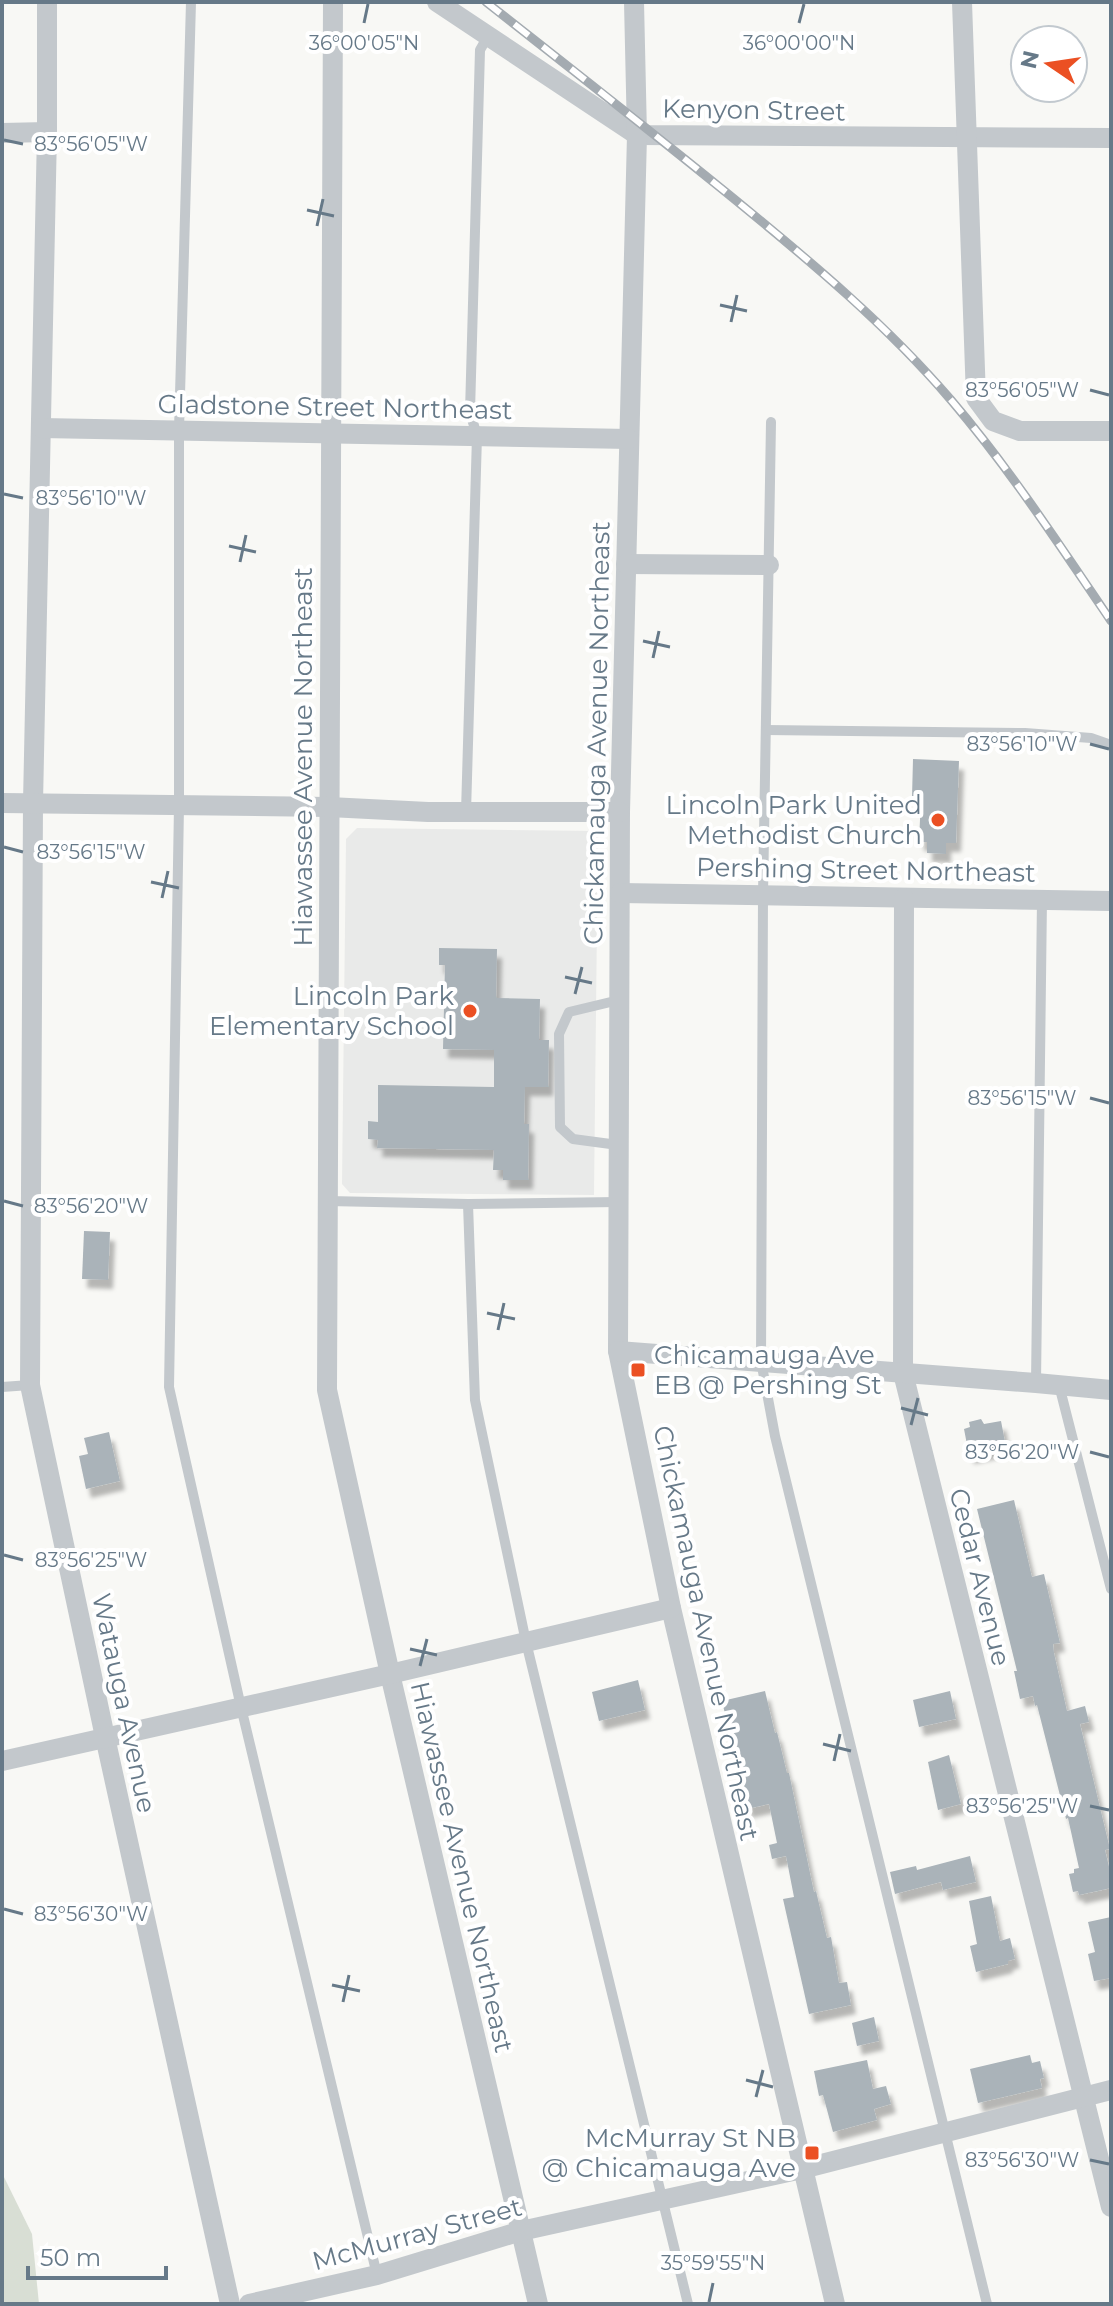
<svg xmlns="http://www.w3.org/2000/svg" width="1113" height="2306" viewBox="0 0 1113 2306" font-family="Montserrat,sans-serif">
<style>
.built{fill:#e9eae9}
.green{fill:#d8ded4}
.building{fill:#aab3b9;filter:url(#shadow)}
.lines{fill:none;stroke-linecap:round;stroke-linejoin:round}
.lane{stroke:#c3c8cc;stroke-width:10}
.street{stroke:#c3c8cc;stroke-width:20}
.rail-casing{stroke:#a4abb1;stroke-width:9}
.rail{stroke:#fff;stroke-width:6;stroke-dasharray:18;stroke-linecap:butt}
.ticks{fill:none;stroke:#667988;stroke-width:3}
.poi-dot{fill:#eb5023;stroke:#fff;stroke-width:3}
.labels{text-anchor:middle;stroke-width:8;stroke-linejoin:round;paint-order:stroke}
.street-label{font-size:26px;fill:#667988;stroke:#fff}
.poi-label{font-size:26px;fill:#667988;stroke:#fff;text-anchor:end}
.ticks-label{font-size:20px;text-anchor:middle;fill:#667988;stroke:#fff;stroke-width:8;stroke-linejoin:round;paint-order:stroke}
</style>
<defs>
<filter id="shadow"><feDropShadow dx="5" dy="9" stdDeviation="2" flood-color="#0004"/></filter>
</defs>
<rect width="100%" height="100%" fill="#f8f8f5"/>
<polygon class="built" points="357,828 598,831 594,1195 350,1193 342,1184 346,839"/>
<polygon class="green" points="2,2173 32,2234 39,2304 2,2304"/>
<g class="building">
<polygon points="913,759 959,761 956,843 946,843 946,854 927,853 927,842 919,842 921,797 912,797"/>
<polygon points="439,948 497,949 496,998 540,999 539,1040 549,1040 548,1087 525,1087 524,1124 529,1124 528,1180 503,1180 503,1170 493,1170 494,1150 377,1148 378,1140 368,1139 368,1121 378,1122 378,1085 494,1087 494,1050 443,1049 445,965 439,965"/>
<polygon points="84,1231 110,1232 108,1280 82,1279"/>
<polygon points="981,1419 984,1424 1001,1421 1006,1447 969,1455 964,1429 970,1427 969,1422"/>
<polygon points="109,1432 120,1481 86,1489 79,1456 88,1454 84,1438"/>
<polygon points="1014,1500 1032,1577 1044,1574 1060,1643 1053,1644 1054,1653 1067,1711 1085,1706 1089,1722 1080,1724 1110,1849 1105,1850 1111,1875 1111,1888 1079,1895 1078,1891 1073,1892 1069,1874 1074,1873 1074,1869 1079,1868 1068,1818 1066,1819 1037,1705 1035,1706 1033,1696 1020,1699 1014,1671 1017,1671 977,1509"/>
<polygon points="638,1680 645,1710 599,1721 592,1692"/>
<polygon points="765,1691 775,1733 777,1732 787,1773 789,1773 814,1892 816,1891 827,1938 831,1937 839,1983 847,1982 851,2005 809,2014 783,1899 794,1897 786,1856 772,1859 769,1845 777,1843 769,1804 747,1809 722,1701"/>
<polygon points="950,1691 956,1719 919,1727 913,1700"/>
<polygon points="949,1755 961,1804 938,1810 928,1762"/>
<polygon points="970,1856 976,1882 943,1890 941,1882 895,1894 890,1872 916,1866 917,1870"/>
<polygon points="991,1896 1000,1941 1010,1938 1015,1959 1008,1961 1008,1964 976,1972 970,1946 977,1944 969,1901"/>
<polygon points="1111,1917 1111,1978 1094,1981 1088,1954 1095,1952 1088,1922"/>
<polygon points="874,2017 879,2041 857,2046 852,2023"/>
<polygon points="1030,2055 1032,2063 1040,2061 1044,2078 1040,2079 1042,2088 978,2103 970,2069"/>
<polygon points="867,2060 873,2089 886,2086 891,2104 874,2109 877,2120 833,2132 823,2095 819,2096 814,2071"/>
</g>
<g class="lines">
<g class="lane">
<polyline points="191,2 179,430 179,806 169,1387 241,1707 377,2275"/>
<polyline points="771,422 763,895 761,1361 775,1436 987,2304"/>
<polyline points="766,730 1025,733 1091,738 1111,745"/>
<polyline points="466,812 477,436 470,412 480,50 488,36"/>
<polyline points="618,1145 573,1139 560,1127 559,1034 569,1012 619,1000"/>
<polyline points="328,1201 468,1204 618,1202"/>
<polyline points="468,1204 475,1400 526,1642 688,2304"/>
<polyline points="1036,1383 1042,899"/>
<polyline points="1059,1385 1111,1589"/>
<polyline points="2,1387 30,1385"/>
</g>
<g class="street">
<polyline points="47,2 47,132 33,803 30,1385 105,1737 230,2304"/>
<polyline points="333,2 327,1390 390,1674 538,2304"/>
<polyline points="437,2 637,135 1111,138"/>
<polyline points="634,2 637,135 620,812 618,1351 671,1608 835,2304"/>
<polyline points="962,2 976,398 993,421 1020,431 1111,431"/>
<polyline points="2,133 47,132"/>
<polyline points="41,428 629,439"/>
<polyline points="626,564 769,565"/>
<polyline points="2,803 329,807 428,812 620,812"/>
<polyline points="620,893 1111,901"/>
<polyline points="904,898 903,1373 1111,2207"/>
<polyline points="618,1351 1036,1383 1111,1390"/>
<polyline points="2,1761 390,1674 671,1608"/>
<polyline points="249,2304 377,2275 521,2231 802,2169 1111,2090"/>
</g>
<g class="rail-casing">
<path id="rail" d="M486 2C569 67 652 132 733 198 810 261 887 325 951 400 1010 469 1060 546 1111 621"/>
</g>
<use href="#rail" class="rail"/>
</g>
<path class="ticks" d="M364 23 368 4M799 23 804 4M4 140 23 144M307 210 334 216M317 226 323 199M720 305 747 311M731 322 737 295M1090 390 1109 395M4 494 23 498M229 546 256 552M240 562 246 535M643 641 670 647M653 658 659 631M1090 744 1109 749M4 847 23 852M151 882 179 888M162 898 168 871M565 977 592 983M575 994 582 967M1090 1098 1109 1103M4 1201 23 1206M487 1313 515 1319M498 1330 504 1303M901 1408 928 1415M911 1425 918 1398M1090 1452 1109 1457M4 1555 23 1560M410 1649 437 1655M420 1666 427 1639M823 1744 851 1751M834 1761 840 1734M1090 1806 1109 1810M4 1909 23 1914M332 1985 360 1991M343 2002 349 1975M746 2080 773 2087M756 2097 763 2070M1090 2160 1109 2164M709 2302 713 2283"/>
<g class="poi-dot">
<circle cx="938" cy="820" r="8"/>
<circle cx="470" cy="1011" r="8"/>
<rect x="630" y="1362" width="16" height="16" rx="4"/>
<rect x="804" y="2145" width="16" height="16" rx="4"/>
</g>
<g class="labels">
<g class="street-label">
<text transform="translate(754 110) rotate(1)" y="9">Kenyon Street</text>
<text transform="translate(335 407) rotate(1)" y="9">Gladstone Street Northeast</text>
<text transform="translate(597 733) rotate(-89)" y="9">Chickamauga Avenue Northeast</text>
<text transform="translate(303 757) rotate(-90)" y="9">Hiawassee Avenue Northeast</text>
<text transform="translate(866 870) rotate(1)" y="9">Pershing Street Northeast</text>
<text transform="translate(980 1577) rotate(76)" y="9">Cedar Avenue</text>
<text transform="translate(706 1633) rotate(78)" y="9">Chickamauga Avenue Northeast</text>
<text transform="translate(124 1703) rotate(78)" y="9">Watauga Avenue</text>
<text transform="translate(462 1867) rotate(77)" y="9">Hiawassee Avenue Northeast</text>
<text transform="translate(417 2234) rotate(-15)" y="9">McMurray Street</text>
</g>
<g class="poi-label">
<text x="922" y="814">Lincoln Park United<tspan x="922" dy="30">Methodist Church</tspan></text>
<text x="454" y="1005">Lincoln Park<tspan x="454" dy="30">Elementary School</tspan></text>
<text x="654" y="1364" text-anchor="start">Chicamauga Ave<tspan x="654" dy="30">EB @ Pershing St</tspan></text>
<text x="796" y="2147">McMurray St NB<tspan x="796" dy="30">@ Chicamauga Ave</tspan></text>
</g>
</g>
<g class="ticks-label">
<text x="364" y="50">36°00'05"N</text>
<text x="799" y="50">36°00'00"N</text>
<text x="91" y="151">83°56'05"W</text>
<text x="1022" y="397">83°56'05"W</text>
<text x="91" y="505">83°56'10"W</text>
<text x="1022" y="751">83°56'10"W</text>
<text x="91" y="859">83°56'15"W</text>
<text x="1022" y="1105">83°56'15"W</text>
<text x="91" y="1213">83°56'20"W</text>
<text x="1022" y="1459">83°56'20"W</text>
<text x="91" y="1567">83°56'25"W</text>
<text x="1022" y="1813">83°56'25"W</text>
<text x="91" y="1921">83°56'30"W</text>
<text x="1022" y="2167">83°56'30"W</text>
<text x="713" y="2270">35°59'55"N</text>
</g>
<rect width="1113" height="2306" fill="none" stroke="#667988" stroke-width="8"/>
<g transform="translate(1049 64) rotate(283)"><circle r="38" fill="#ffffff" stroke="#c2c9cf" stroke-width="2"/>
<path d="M0-6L14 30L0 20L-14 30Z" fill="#eb5023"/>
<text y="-12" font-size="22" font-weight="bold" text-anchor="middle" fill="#667988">N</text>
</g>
<path d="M28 2266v12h138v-12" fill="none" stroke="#667988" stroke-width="4"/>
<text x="40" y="2266" font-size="24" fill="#667988" stroke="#ffffff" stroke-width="6" paint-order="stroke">50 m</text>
</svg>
